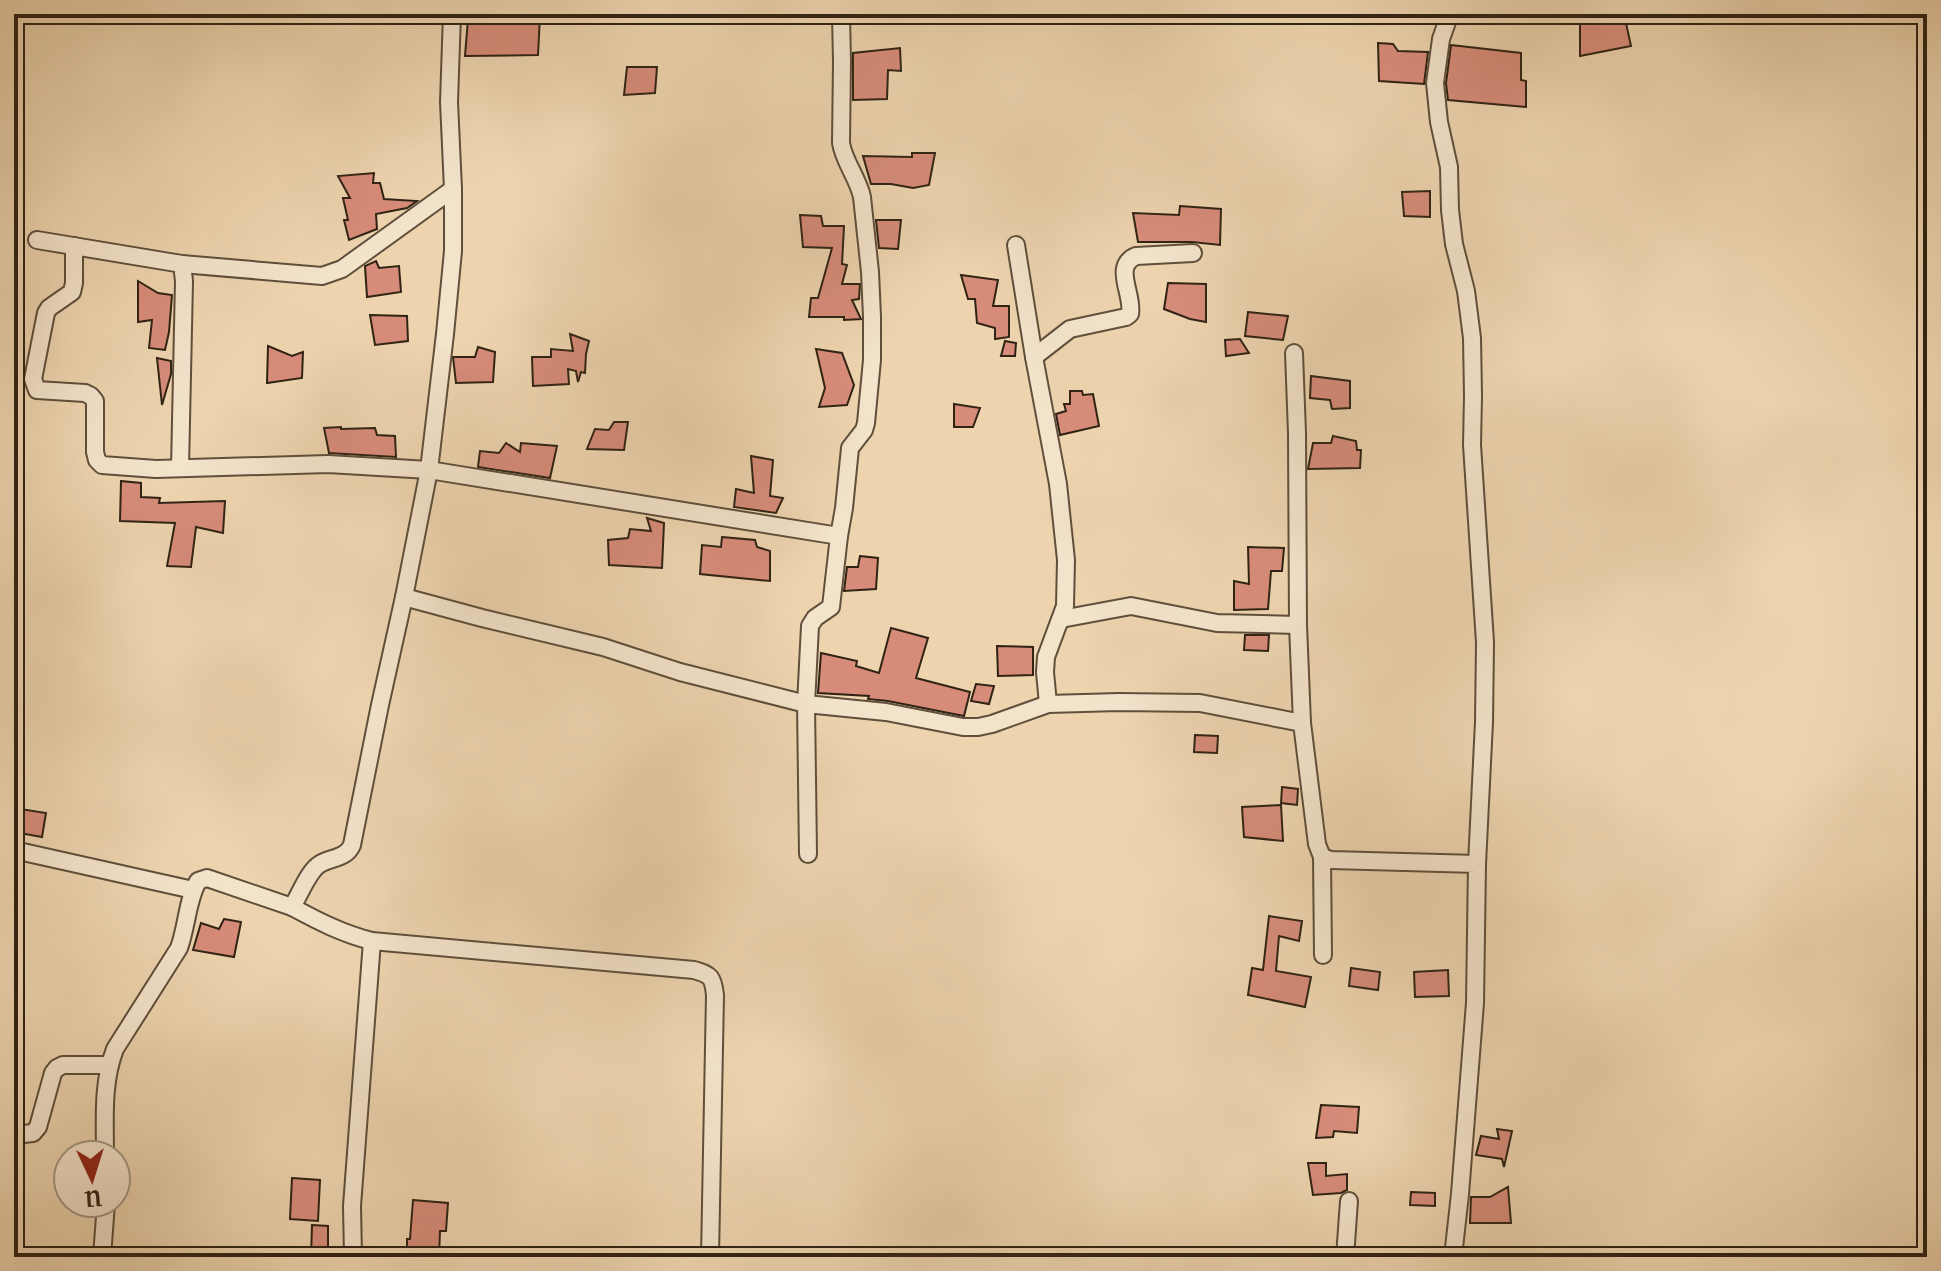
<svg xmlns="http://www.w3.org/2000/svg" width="1941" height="1271" viewBox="0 0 1941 1271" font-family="'IM FELL French Canon',serif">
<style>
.building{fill:#d78c7a;stroke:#302314;stroke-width:2}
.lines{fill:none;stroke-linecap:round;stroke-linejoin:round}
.street-casing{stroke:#5f4f3b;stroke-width:20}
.street{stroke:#f3e3cb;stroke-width:16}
</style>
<rect width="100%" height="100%" fill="#edd4af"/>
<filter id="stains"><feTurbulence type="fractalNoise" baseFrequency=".0025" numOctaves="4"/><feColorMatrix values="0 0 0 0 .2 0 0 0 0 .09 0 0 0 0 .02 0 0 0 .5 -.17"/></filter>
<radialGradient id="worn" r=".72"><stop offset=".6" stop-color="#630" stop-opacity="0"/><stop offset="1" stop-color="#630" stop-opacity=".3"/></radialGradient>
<g class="building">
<polygon points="520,14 540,16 538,55 465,56 468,19 517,19"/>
<polygon points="1624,14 1631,46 1580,56 1580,19"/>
<polygon points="1378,43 1393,44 1398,51 1428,52 1424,84 1379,81"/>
<polygon points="1451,45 1521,53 1521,80 1526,81 1526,107 1448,100 1446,83"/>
<polygon points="900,48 901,71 888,70 887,99 853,100 853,53"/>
<polygon points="627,67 657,67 655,93 624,95"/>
<polygon points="912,153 935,153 929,185 913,188 891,184 871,184 863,156 912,157"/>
<polygon points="374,173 373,183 380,183 384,199 417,201 407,208 376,214 377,229 349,240 344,220 348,220 343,198 350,198 338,176"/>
<polygon points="1430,191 1430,217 1404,216 1402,192"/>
<polygon points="1180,206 1221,209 1220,245 1192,242 1138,242 1133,213 1179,215"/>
<polygon points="800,215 821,216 823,226 844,226 842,264 847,265 842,284 860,284 859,299 852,300 861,319 844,320 844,317 809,317 811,298 818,298 832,248 803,247"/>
<polygon points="876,220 901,220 898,249 879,248"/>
<polygon points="376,261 379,268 399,266 401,292 367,297 365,266"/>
<polygon points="961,275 998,280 993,306 1009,306 1009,337 995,339 995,328 977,323 975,299 968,299"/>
<polygon points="138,281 158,293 172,295 169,332 165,350 149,348 152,320 138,322"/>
<polygon points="1168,283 1206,284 1206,322 1190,319 1164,309"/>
<polygon points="1248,312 1288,316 1283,340 1245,336"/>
<polygon points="370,315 407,316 408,341 375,345"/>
<polygon points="570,334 589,341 586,354 585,373 581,372 578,382 576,371 568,369 569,384 533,386 532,357 551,357 551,349 573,351"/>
<polygon points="1240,339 1249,353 1226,356 1225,340"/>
<polygon points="1005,341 1016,343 1015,356 1001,356"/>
<polygon points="268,346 292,356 303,352 302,378 267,383"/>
<polygon points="478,347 495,352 493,382 456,383 453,357 475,357"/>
<polygon points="816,349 842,353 854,385 847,405 819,407 825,388"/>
<polygon points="157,358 171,361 171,374 162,405"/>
<polygon points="1311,376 1350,381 1350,408 1332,409 1330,400 1310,398"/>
<polygon points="1070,391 1082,391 1083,395 1093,394 1099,426 1060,435 1056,414 1066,411 1064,404 1070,404"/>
<polygon points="954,404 980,408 973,427 954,427"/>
<polygon points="614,422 628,422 624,450 587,449 595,429 609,430"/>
<polygon points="341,427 341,429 375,428 377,435 395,436 396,457 329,453 324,428"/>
<polygon points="1333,436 1356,441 1357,450 1361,450 1360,468 1308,469 1313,443 1331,443"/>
<polygon points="506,443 520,452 521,443 557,446 550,478 478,467 480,451 499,453"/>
<polygon points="751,456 773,460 770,496 783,498 776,513 734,507 736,489 754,493"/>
<polygon points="121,481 141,483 141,497 160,498 159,503 225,501 223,533 196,527 191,567 167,566 175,523 120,521"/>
<polygon points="647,518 664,523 662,568 609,565 608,540 628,538 630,529 651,531"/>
<polygon points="722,537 755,540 757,547 770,551 770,581 700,574 702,545 721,547"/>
<polygon points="1248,547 1284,548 1282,571 1271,571 1268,609 1234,610 1234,581 1249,584"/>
<polygon points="860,556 878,558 876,589 844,591 847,567 858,567"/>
<polygon points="891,628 928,638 916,678 970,692 964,716 888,701 868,699 869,696 818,693 821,653 857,661 856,666 879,673"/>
<polygon points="1245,635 1269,635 1268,651 1244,650"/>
<polygon points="997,646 1033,647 1033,675 998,676"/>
<polygon points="976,684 994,686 989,704 971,701"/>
<polygon points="1195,735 1218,736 1217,753 1194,752"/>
<polygon points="1282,787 1298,789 1297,805 1281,803"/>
<polygon points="1281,805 1283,841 1244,837 1242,807"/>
<polygon points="14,808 46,813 42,837 14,832"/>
<polygon points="1269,916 1302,921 1299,941 1279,936 1276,971 1311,977 1305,1007 1248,995 1252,968 1263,970"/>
<polygon points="224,919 241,922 234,957 193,950 201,923 219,929"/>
<polygon points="1351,968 1380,972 1378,990 1349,986"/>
<polygon points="1448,970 1449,996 1415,997 1414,972"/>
<polygon points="1321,1105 1359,1107 1357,1133 1334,1131 1333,1137 1316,1138"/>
<polygon points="1497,1129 1512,1131 1504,1167 1502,1159 1476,1155 1481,1136 1499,1139"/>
<polygon points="1308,1163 1326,1163 1326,1176 1347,1174 1347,1190 1341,1193 1313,1195"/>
<polygon points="292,1178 320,1180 318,1221 290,1219"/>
<polygon points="1508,1187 1511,1223 1470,1223 1471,1197 1490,1197"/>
<polygon points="1411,1192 1435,1193 1435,1206 1410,1205"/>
<polygon points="413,1200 448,1203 446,1231 440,1231 439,1257 407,1257 407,1239 410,1239"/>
<polygon points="312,1225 328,1226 328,1257 311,1257"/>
</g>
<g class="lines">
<g class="street-casing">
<g id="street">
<polyline points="1452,14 1448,19 1441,39 1435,83 1439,122 1449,167 1450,210 1454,244 1466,291 1472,338 1473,396 1472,445 1485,642 1484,722 1477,864"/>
<polyline points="37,240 182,264 184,281 180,468"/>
<polyline points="1016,245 1034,357 1058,484 1066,560 1065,606 1046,657 1045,672 1048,704"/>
<polyline points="74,246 74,283 72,292 49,308 46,313 33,379 37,390 85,393 91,396 95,401 95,452 97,460 102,465 156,469 328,464 429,470 839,536 831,607 815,618 810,626 806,704 808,854"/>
<polyline points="182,264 322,276 342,269 453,189"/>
<polyline points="1294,353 1297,433 1298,625 1302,723"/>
<path d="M1034 357 1070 329 1126 317 1130 314C1134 295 1112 266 1136 256L1193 253"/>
<path d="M839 536 844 508 850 448 864 430 866 423 872 360V317L870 272 862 197C858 178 844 162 841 143L842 62 841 14"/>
<polyline points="404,597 482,618 603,647 680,672 806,704 886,712 963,727 978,727 992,724 1048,704 1119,702 1200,703 1302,723 1317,844 1322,857 1331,860 1477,864 1475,1003 1460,1194 1453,1257"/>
<polyline points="1061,619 1131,606 1217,623 1298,625"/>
<polyline points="14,850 193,890"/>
<polyline points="1322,857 1323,955"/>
<path d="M292 907C318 921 343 934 372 941L694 970C711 975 713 977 715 995L710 1257"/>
<polyline points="14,1135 33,1133 38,1127 53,1073 57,1068 63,1065 108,1065"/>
<path d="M105 1155C105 1119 102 1083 115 1049L179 948C187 926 187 901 198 881L207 878 292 907C299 896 309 870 320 864 331 857 346 859 352 845L380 705 404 597 429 470 445 334 453 251V189L449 102 452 14"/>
<polyline points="102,1257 106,1203"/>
<polyline points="353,1257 352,1206 372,941"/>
<polyline points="1345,1257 1349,1201"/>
</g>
</g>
<use href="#street" class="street"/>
</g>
<rect width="1941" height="1271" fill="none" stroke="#edd4af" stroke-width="48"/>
<rect x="16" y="16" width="1909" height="1239" fill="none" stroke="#302314" stroke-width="4"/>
<rect x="24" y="24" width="1893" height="1223" fill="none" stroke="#302314" stroke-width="2"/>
<g transform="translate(92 1179) rotate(176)"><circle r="38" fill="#f3e3cb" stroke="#a59682" stroke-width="2"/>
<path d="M0-6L14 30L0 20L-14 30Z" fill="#8f2418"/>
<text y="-12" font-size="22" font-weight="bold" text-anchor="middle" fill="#302314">U</text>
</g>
<rect width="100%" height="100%" filter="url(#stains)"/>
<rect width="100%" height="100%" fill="url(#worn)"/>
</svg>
